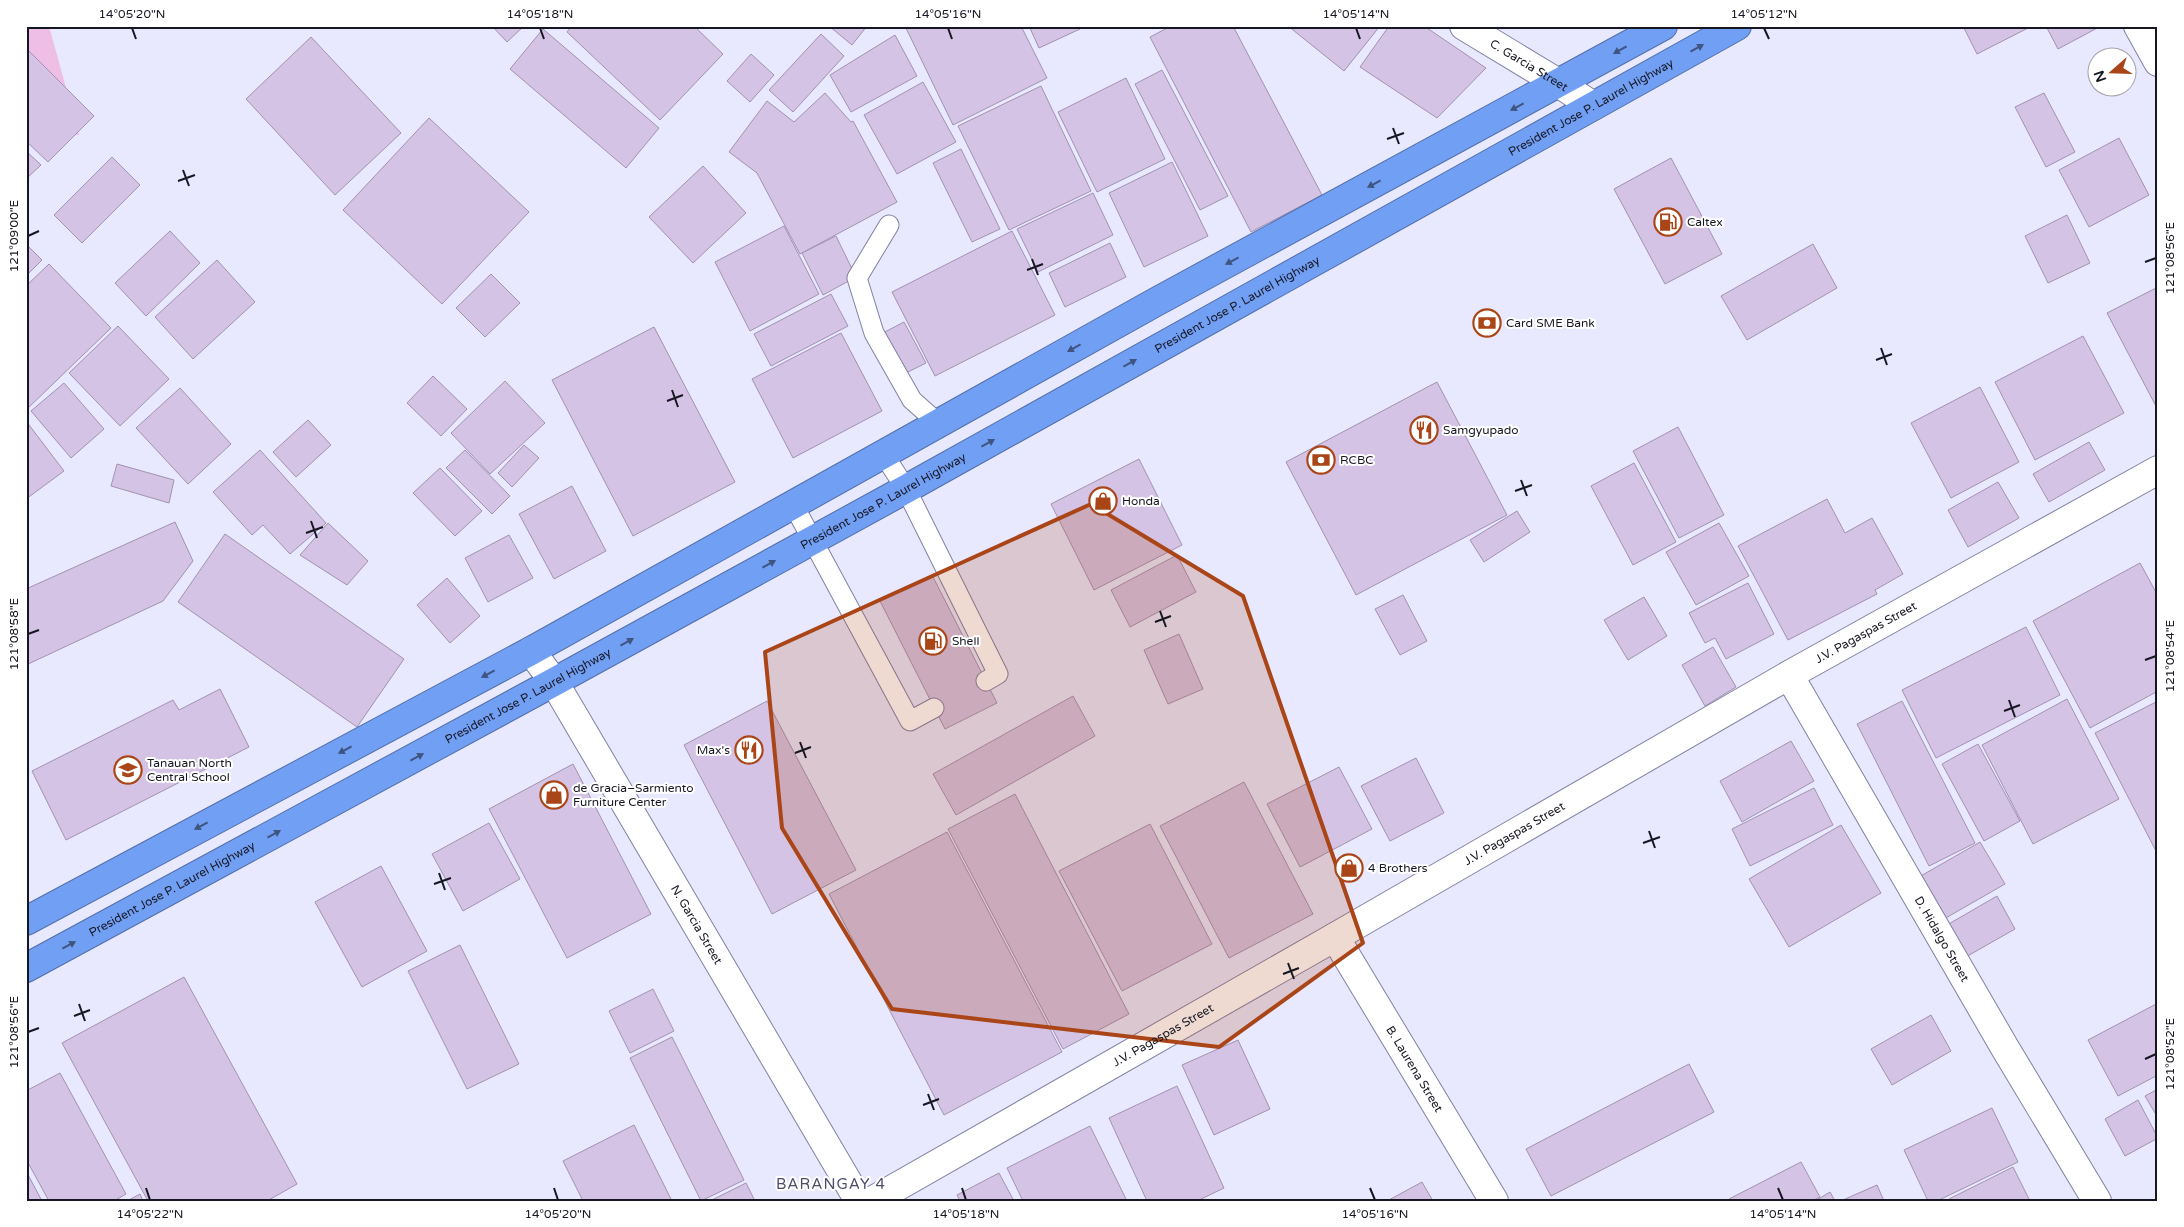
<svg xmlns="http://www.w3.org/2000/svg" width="2184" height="1227" viewBox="0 0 2184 1227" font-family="'Varela Round',sans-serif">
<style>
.green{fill:#eebee6}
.building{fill:#d4c3e4;stroke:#a292b1}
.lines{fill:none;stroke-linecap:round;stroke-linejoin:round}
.lane-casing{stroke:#8181a2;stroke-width:21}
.street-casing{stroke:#8181a2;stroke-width:30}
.highway-casing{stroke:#526faa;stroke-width:30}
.lane{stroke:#fff;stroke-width:19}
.street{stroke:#fff;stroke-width:28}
.highway{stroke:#719ff3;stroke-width:28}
.oneway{fill:#3f5481}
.marked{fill:#aa4518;fill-opacity:0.2;stroke:#aa4518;stroke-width:4;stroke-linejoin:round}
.ticks{fill:none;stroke:#171723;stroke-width:2}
.labels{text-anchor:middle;stroke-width:4;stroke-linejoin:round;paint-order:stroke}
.street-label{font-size:12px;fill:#171723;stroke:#fff}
.poi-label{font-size:12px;fill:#171723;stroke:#fff;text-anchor:start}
.quarter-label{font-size:15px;letter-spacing:1px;fill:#4d4d6a;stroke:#fff}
.neatline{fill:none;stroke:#171723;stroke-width:2}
.ticks-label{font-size:12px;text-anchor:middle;fill:#171723}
</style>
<rect width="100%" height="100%" fill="#e8e8fe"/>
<polygon class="green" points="26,26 49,26 79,135 26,130"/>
<g class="building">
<polygon points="492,26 524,26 507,42"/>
<polygon points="572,26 694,26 723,54 660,120 567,32"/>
<polygon points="829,26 867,26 852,45"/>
<polygon points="905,26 1021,26 1047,78 953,125"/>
<polygon points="1029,26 1079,26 1080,29 1039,48"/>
<polygon points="1171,26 1233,26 1322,195 1251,232 1150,37"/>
<polygon points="1288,26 1380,26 1344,71"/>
<polygon points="1389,26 1424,26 1486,68 1437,118 1360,67"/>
<polygon points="1963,26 2032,26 1977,54"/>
<polygon points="2046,26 2101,26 2058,49"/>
<polygon points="543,29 659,128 626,168 510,69"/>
<polygon points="821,34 844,56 793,112 769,90"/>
<polygon points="895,35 917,76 851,112 830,75"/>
<polygon points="311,37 401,133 335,195 246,99"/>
<polygon points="27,49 94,116 48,162 26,141"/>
<polygon points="751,54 774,75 750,102 727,81"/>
<polygon points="1162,70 1228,196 1200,210 1135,84"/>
<polygon points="1126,78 1165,159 1097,192 1058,112"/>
<polygon points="923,82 956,142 897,174 864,115"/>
<polygon points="1041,86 1091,191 1009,230 958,126"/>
<polygon points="825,93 851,122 853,121 897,202 800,254 757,173 729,152 767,101 794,122"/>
<polygon points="2044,93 2075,152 2046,167 2015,107"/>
<polygon points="429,118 529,212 442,304 343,210"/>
<polygon points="2119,138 2149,195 2089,227 2059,170"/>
<polygon points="961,149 1000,229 972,242 933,163"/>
<polygon points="26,151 41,165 26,179"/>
<polygon points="112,157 140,185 82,243 54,215"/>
<polygon points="1671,158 1722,254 1665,284 1614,189"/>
<polygon points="1172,162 1208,236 1144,267 1109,193"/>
<polygon points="703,166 746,213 693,263 649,217"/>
<polygon points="1093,193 1113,235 1038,272 1017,229"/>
<polygon points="2067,215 2090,263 2048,283 2025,236"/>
<polygon points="784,226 819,294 750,331 715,262"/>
<polygon points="170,231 200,263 146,316 115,283"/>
<polygon points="1012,231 1055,315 935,376 892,292"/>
<polygon points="836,236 856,277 823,295 802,253"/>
<polygon points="1110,243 1126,277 1065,307 1049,273"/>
<polygon points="26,244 42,260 26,276"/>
<polygon points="1813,244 1837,288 1747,340 1721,296"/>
<polygon points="217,260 255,302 193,359 155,317"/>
<polygon points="49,264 111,328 26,410 26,286"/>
<polygon points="491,274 520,303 485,337 456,308"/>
<polygon points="2158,287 2158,410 2107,313"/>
<polygon points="831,294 848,326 771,366 754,334"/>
<polygon points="904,322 926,363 902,375 881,334"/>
<polygon points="118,326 169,379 120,426 69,373"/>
<polygon points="654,327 735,482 633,536 552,380"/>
<polygon points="841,333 882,411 793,458 752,379"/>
<polygon points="2083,336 2124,413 2035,460 1995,382"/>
<polygon points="433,376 467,409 441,436 407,403"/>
<polygon points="505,381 545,423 490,474 451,433"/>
<polygon points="1437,382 1507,515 1356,595 1286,462"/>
<polygon points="64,383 104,429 71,458 31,411"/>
<polygon points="1980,387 2019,462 1951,498 1911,423"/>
<polygon points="180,388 231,444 188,484 136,428"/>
<polygon points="308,420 331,445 296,477 273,452"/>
<polygon points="26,421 64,471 26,499"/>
<polygon points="1678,427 1724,515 1679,538 1633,451"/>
<polygon points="2089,442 2105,470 2049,502 2033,474"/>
<polygon points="524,445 539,458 512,487 498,473"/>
<polygon points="260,450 326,523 290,554 263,525 252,535 213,492"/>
<polygon points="465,450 510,496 492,514 446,468"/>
<polygon points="1139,459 1182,545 1094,590 1051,504"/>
<polygon points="1634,463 1676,542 1633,565 1591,486"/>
<polygon points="117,464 174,480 169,503 111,486"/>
<polygon points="440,468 482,511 455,536 413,493"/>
<polygon points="1998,482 2019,518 1968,547 1948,510"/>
<polygon points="572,486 606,551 554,579 519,514"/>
<polygon points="1827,499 1845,533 1872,518 1903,574 1875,590 1877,594 1788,640 1738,546"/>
<polygon points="1517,511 1530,532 1484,562 1470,540"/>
<polygon points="175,522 193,561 163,601 26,665 26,589"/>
<polygon points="328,523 368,561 347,585 300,555"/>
<polygon points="1719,523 1749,576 1696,605 1666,552"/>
<polygon points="225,534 404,659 357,727 178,602"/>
<polygon points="509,535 533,578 488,602 465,558"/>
<polygon points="1177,555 1196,592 1130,627 1111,590"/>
<polygon points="2140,563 2158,596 2158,691 2090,728 2033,621"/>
<polygon points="932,575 997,703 945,729 880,601"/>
<polygon points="447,578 480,616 450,643 417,605"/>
<polygon points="1748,583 1774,634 1726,659 1715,638 1705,643 1689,613"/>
<polygon points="1403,595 1427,641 1400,655 1375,609"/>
<polygon points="1644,597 1667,636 1628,660 1604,620"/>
<polygon points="2026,627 2060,695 1936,758 1902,690"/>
<polygon points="1179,634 1203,689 1168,704 1144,650"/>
<polygon points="1713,647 1736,687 1705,706 1682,665"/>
<polygon points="220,689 249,747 66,840 32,771 173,700 179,710"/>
<polygon points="1073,696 1095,736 956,815 933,774"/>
<polygon points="2067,699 2119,799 2033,844 1982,745"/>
<polygon points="767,701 856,870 772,914 684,745"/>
<polygon points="1902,701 1975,843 1929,866 1857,724"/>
<polygon points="2158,701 2158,853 2157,853 2095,733"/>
<polygon points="1791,741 1814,781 1742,822 1720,781"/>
<polygon points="1978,744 2020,821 1984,841 1942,764"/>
<polygon points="1416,758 1444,813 1390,841 1361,786"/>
<polygon points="573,764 651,914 567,958 489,809"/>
<polygon points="1339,767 1372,829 1300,867 1267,804"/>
<polygon points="1244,782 1313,914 1229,958 1160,826"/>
<polygon points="1814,788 1833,825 1750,866 1732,829"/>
<polygon points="1015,794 1129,1014 1063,1049 948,829"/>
<polygon points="489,823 520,879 463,911 432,854"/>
<polygon points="1150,824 1212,944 1122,991 1059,871"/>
<polygon points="1841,825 1881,893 1789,947 1749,879"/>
<polygon points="947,832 1062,1052 944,1115 829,894"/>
<polygon points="1980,842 2005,884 1944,919 1919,877"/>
<polygon points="381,866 427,951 362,987 315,902"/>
<polygon points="1997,896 2015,929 1964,958 1947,925"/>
<polygon points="460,945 519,1064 467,1089 408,971"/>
<polygon points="184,977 297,1184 267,1201 148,1201 62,1043"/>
<polygon points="653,989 674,1031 630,1053 609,1011"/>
<polygon points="2158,1003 2158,1075 2118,1096 2088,1040"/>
<polygon points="1931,1015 1951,1051 1892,1085 1871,1049"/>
<polygon points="672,1037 744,1180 701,1201 630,1058"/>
<polygon points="1238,1040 1270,1109 1214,1135 1182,1065"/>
<polygon points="1689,1064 1714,1112 1551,1196 1526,1149"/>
<polygon points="60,1073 126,1194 114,1201 49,1201 26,1159 26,1091"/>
<polygon points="1177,1086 1224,1188 1197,1201 1147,1201 1109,1118"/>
<polygon points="2158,1089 2158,1118 2145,1096"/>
<polygon points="2138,1100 2158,1138 2125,1156 2105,1119"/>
<polygon points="1992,1108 2018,1162 1937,1201 1928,1201 1904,1150"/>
<polygon points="634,1125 672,1201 583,1201 563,1161"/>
<polygon points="1090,1126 1127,1201 1023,1201 1007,1168"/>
<polygon points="1801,1162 1820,1197 1812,1201 1730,1201 1729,1199"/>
<polygon points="2013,1167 2030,1201 1949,1201 1949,1199"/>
<polygon points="26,1171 42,1201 26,1201"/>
<polygon points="999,1173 1014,1201 960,1201 957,1195"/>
<polygon points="1422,1182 1433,1201 1387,1201"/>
<polygon points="746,1183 755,1201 710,1201"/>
<polygon points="1877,1185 1884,1201 1844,1201 1843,1200"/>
<polygon points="1830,1192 1835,1201 1815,1201"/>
<polygon points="140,1194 143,1201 127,1201"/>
</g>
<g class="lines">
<g class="lane-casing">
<g id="lane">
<polyline points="889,225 857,278 874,333 912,400 939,424"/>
<polyline points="884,455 906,489 998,674 986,681"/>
<polyline points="794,506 910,721 934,708"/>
</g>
</g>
<g class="street-casing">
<g id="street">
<path id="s1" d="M1464 26 1560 84 1593 106"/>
<polyline points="2138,26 2158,62"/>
<path id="s2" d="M531 651 554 682 859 1201"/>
<path id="s3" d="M1789 675 2005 1048 2097 1201"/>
<path id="s4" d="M1335 937 1494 1201"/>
<path id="s5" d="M872 1201 1335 937 1789 675 2158 470"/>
</g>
</g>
<g class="highway-casing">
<g id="highway">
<polyline points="26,921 531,651 1154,303 1663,26"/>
<path id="s6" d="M26 968 554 682 906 489 1737 26"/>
</g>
</g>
<use href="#lane" class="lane"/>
<use href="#street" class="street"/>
<use href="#highway" class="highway"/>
</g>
<defs><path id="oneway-solid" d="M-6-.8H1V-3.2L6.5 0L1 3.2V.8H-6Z" transform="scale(1.25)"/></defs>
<g class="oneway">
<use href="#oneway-solid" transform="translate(1697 48) rotate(-29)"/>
<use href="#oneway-solid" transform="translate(1620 50) rotate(151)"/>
<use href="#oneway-solid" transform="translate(1517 107) rotate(152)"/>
<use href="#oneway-solid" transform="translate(1374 184) rotate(152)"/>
<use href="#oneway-solid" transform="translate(1232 261) rotate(152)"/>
<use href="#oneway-solid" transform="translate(1074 348) rotate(151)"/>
<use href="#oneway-solid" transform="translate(1130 363) rotate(-29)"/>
<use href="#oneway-solid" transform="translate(988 443) rotate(-29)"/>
<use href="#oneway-solid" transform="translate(769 564) rotate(-29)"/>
<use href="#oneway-solid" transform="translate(627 642) rotate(-29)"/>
<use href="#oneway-solid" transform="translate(488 674) rotate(152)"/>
<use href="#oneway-solid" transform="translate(345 750) rotate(152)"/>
<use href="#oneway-solid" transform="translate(417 757) rotate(-28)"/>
<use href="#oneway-solid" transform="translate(201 826) rotate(152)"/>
<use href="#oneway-solid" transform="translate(274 834) rotate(-29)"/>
<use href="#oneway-solid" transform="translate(69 945) rotate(-28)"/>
</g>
<path class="marked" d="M1091 504 1243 596 1363 943 1219 1047 892 1009 782 828 765 652Z"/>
<path class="ticks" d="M132 28 136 39M540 28 544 39M948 28 952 39M1356 28 1360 39M1764 28 1769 39M1393 128 1399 144M1387 139 1404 133M183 170 189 186M178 181 195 175M28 236 39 231M1032 259 1038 275M2145 262 2156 258M1027 270 1043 264M1881 348 1887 365M1876 360 1892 354M672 390 678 407M667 401 683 395M1521 480 1527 496M1515 491 1532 485M311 521 317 538M306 533 323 527M1160 611 1166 627M1155 622 1171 616M28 634 39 630M2145 660 2156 656M2009 700 2015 717M2004 711 2020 705M800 742 806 758M795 753 811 747M1649 831 1655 848M1643 843 1660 837M439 873 445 890M434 884 451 878M1288 963 1294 979M1283 974 1299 968M79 1004 85 1021M74 1016 90 1010M28 1032 39 1028M2145 1059 2156 1054M928 1094 934 1110M923 1105 939 1099M146 1188 150 1200M554 1188 558 1200M962 1188 966 1200M1370 1188 1375 1200M1778 1188 1783 1200"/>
<defs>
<g id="fuel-ring" transform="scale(1.4375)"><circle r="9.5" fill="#fff" stroke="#aa4518" stroke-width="1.5"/><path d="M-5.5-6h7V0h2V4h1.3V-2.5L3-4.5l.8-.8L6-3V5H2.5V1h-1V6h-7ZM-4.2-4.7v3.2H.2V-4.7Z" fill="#aa4518"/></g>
<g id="bank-ring" transform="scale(1.4375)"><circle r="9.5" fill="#fff" stroke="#aa4518" stroke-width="1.5"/><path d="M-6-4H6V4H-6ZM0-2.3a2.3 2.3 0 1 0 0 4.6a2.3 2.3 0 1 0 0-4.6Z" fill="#aa4518"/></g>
<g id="restaurant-ring" transform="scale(1.4375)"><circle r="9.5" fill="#fff" stroke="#aa4518" stroke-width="1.5"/><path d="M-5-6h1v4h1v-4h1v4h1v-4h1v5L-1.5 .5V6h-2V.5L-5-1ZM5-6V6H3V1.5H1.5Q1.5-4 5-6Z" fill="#aa4518"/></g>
<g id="shop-ring" transform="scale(1.4375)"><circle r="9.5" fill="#fff" stroke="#aa4518" stroke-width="1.5"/><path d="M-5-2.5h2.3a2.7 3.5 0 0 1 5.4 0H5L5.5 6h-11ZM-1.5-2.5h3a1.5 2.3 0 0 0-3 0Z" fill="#aa4518"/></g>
<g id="school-ring" transform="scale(1.4375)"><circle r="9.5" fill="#fff" stroke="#aa4518" stroke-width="1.5"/><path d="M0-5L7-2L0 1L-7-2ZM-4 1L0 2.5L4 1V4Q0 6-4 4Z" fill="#aa4518"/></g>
</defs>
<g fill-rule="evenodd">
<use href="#fuel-ring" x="1668" y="222"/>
<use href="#bank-ring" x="1487" y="323"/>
<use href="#restaurant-ring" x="1424" y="430"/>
<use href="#bank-ring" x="1321" y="460"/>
<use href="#shop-ring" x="1103" y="501"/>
<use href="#fuel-ring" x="933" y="641"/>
<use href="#restaurant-ring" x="749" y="750"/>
<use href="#school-ring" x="128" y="770"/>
<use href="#shop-ring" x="554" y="795"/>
<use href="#shop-ring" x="1349" y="868"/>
</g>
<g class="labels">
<g class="street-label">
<text dy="4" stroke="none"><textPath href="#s1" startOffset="76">C. Garcia Street</textPath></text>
<text dy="4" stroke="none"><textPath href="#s6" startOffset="1786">President Jose P. Laurel Highway</textPath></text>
<text dy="4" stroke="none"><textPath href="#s6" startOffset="1381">President Jose P. Laurel Highway</textPath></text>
<text dy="4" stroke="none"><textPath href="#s6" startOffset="976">President Jose P. Laurel Highway</textPath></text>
<text dy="4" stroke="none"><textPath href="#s5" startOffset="1145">J.V. Pagaspas Street</textPath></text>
<text dy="4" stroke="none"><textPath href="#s6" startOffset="571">President Jose P. Laurel Highway</textPath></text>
<text dy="4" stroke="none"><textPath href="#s5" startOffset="740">J.V. Pagaspas Street</textPath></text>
<text dy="4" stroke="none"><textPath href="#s6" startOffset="166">President Jose P. Laurel Highway</textPath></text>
<text dy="4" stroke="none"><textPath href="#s2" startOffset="320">N. Garcia Street</textPath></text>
<text dy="4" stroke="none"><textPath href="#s3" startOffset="305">D. Hidalgo Street</textPath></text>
<text dy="4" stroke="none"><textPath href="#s5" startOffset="335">J.V. Pagaspas Street</textPath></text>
<text dy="4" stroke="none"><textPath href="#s4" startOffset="154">B. Laurena Street</textPath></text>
</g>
<g class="poi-label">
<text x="1687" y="226">Caltex</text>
<text x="1506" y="327">Card SME Bank</text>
<text x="1443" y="434">Samgyupado</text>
<text x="1340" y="464">RCBC</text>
<text x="1122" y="505">Honda</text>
<text x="952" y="645">Shell</text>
<text x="730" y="754" text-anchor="end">Max's</text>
<text x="147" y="767">Tanauan North<tspan x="147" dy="14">Central School</tspan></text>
<text x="573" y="792">de Gracia–Sarmiento<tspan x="573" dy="14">Furniture Center</tspan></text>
<text x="1368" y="872">4 Brothers</text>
</g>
<g class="quarter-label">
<text x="831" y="1189">BARANGAY 4</text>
</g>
</g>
<rect width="2184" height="1227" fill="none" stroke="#ffffff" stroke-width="55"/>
<g transform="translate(2112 72) rotate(250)"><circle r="24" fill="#ffffff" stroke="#a2a2a7"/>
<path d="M0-4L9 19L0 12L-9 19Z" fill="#aa4518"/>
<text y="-8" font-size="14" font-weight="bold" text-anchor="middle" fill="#171723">N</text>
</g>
<rect x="28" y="28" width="2128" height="1172" class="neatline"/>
<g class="ticks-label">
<text x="132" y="18">14°05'20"N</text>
<text x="540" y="18">14°05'18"N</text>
<text x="948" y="18">14°05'16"N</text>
<text x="1356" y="18">14°05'14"N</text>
<text x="1764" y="18">14°05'12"N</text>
<text transform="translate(14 236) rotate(-90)" y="4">121°09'00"E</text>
<text transform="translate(2170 258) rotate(-90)" y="4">121°08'56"E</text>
<text transform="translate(14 634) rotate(-90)" y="4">121°08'58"E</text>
<text transform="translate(2170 656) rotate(-90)" y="4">121°08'54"E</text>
<text transform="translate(14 1032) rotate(-90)" y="4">121°08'56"E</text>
<text transform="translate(2170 1054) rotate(-90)" y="4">121°08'52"E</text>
<text x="150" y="1218">14°05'22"N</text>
<text x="558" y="1218">14°05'20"N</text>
<text x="966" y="1218">14°05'18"N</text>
<text x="1375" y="1218">14°05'16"N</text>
<text x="1783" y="1218">14°05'14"N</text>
</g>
</svg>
